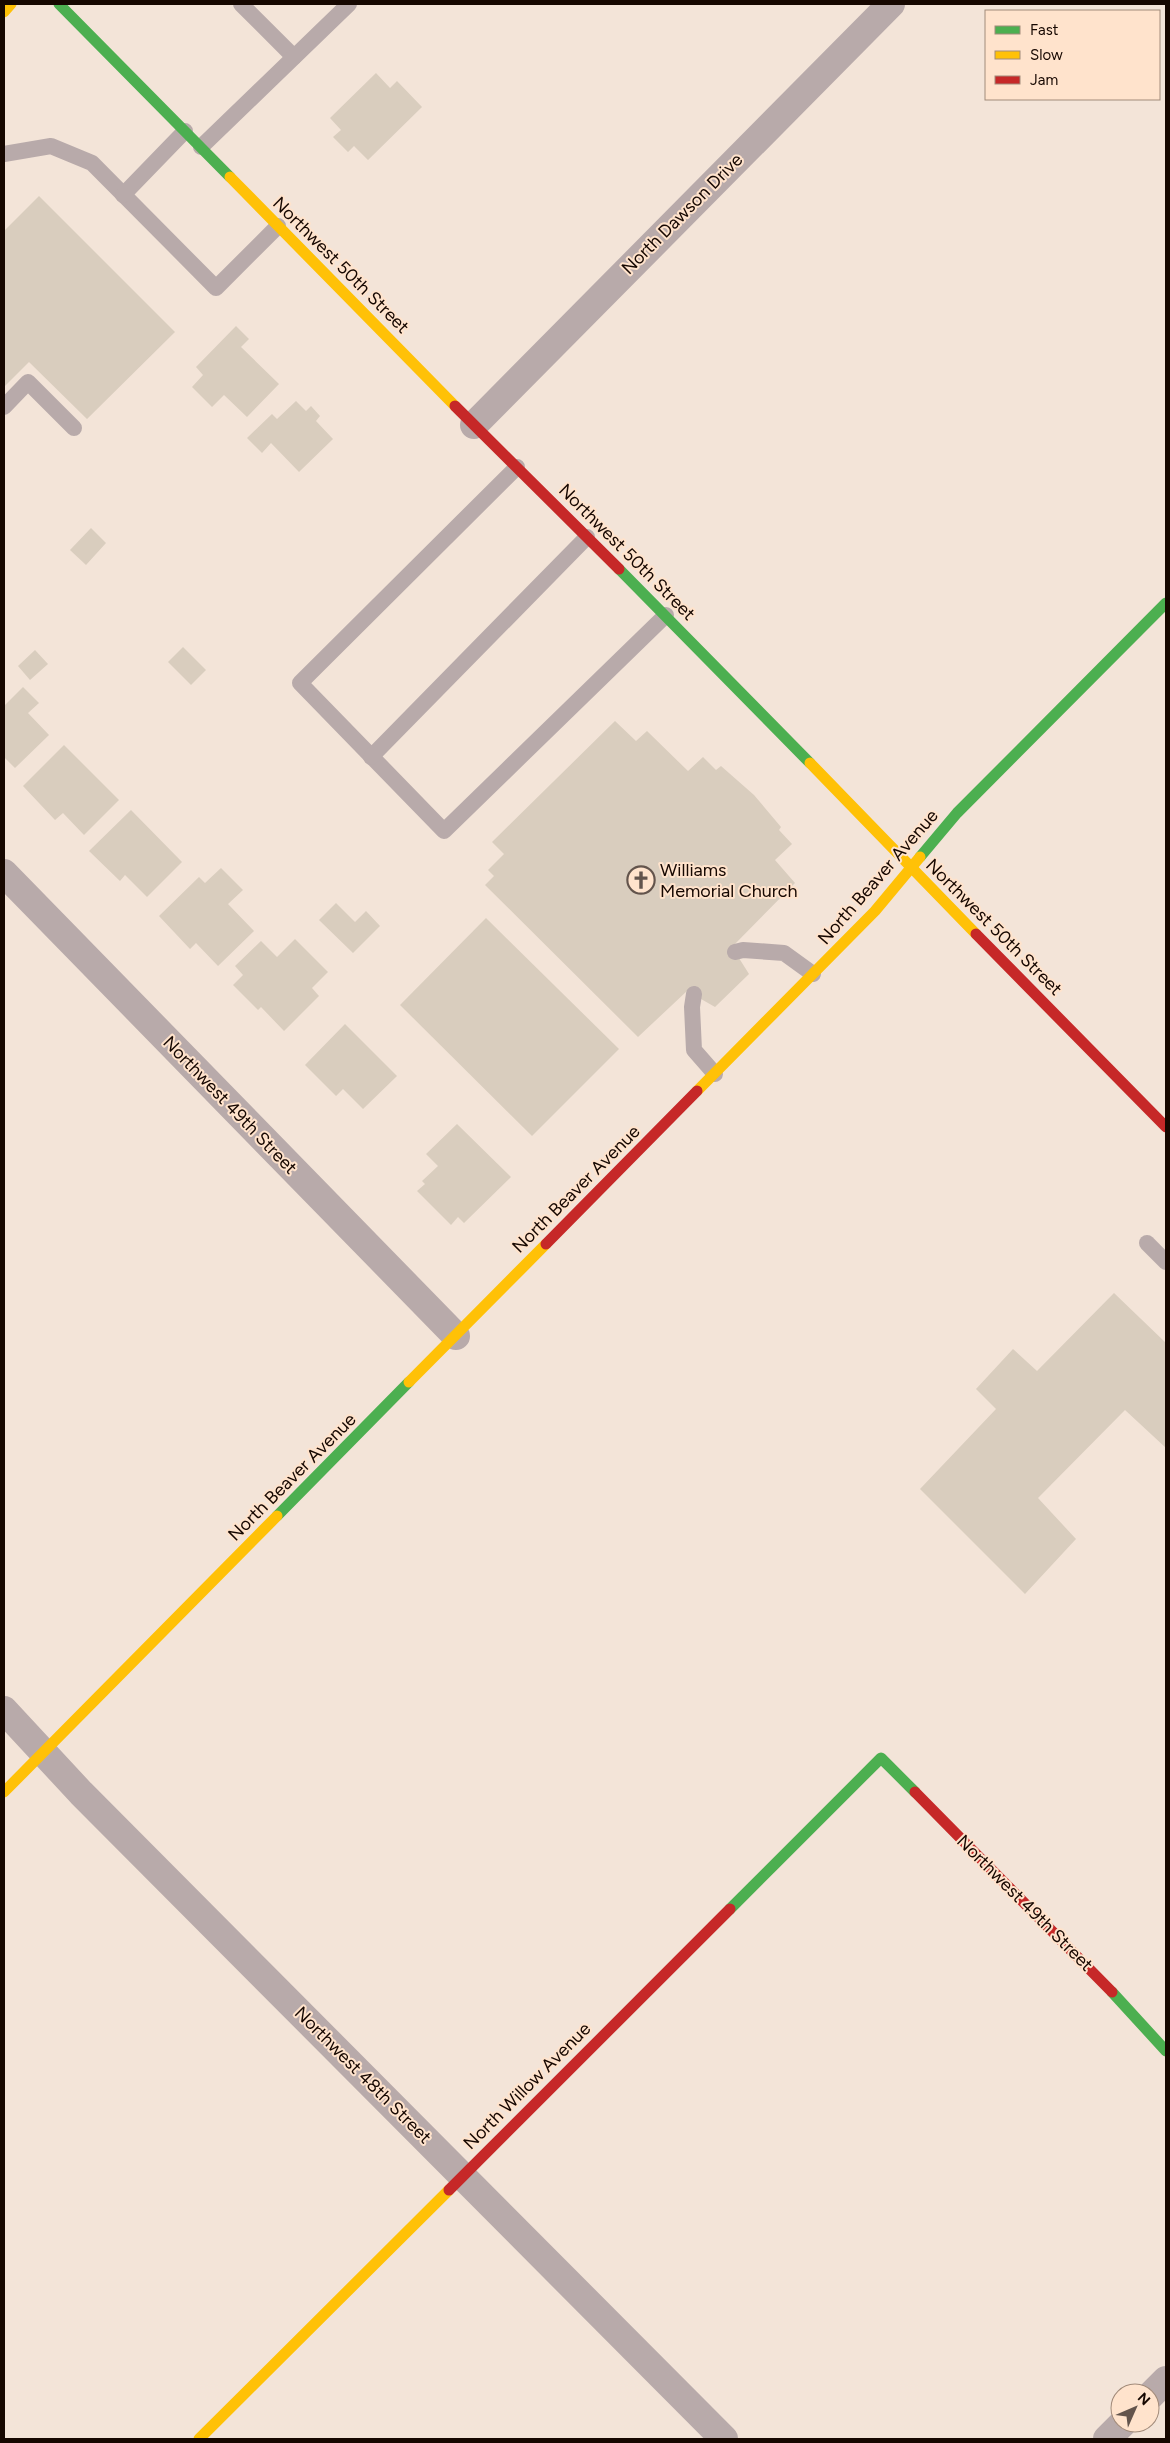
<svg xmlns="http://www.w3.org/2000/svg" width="1170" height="2443" viewBox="0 0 1170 2443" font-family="Figtree,sans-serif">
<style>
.building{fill:#d9cdbe}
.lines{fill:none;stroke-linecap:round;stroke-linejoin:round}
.lane{stroke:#b8aaaa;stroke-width:16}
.street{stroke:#b8aaaa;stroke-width:28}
.fast{stroke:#4caf50;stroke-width:11}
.slow{stroke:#ffc107;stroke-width:11}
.jam{stroke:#c62828;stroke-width:11}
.labels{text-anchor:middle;stroke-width:4;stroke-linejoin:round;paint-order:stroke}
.street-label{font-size:18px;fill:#160700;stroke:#ffe3cc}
.poi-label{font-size:18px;fill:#160700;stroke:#ffe3cc;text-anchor:start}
</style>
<rect width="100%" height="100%" fill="#f3e4d8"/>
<g class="building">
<polygon points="376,73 390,88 397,81 422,107 368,160 354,146 348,152 333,137 341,130 330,118"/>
<polygon points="39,196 175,332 87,419 29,362 4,387 4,231"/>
<polygon points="236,326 249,339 241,347 279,384 247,417 224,395 212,407 192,387 203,375 196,367"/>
<polygon points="296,401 306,411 311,406 320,416 316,421 333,439 299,472 271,443 262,453 247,438 272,414 277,419"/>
<polygon points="91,528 106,543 86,565 70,550"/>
<polygon points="183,647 206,670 191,685 168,662"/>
<polygon points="35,650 48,664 30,680 18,666"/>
<polygon points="23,687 39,703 28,713 49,735 15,768 4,757 4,706"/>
<polygon points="615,721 636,741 647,731 688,771 703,757 716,770 721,766 754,795 781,827 779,830 792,844 775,860 795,883 732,947 749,974 715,1007 687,991 638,1037 485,885 494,876 488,870 504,854 492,842"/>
<polygon points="64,745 119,800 84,835 63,813 55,820 23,786"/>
<polygon points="131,810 182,862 147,897 125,875 120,881 89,851"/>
<polygon points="221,868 243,890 228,904 254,931 218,966 196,943 190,949 159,916 199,877 205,883"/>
<polygon points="336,903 355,922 366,911 380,926 353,953 319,920"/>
<polygon points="486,918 619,1049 532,1136 400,1005"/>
<polygon points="295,939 328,972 312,988 319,996 284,1031 261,1007 258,1010 233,985 243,975 235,966 261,941 277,957"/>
<polygon points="345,1024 397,1076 363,1109 343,1089 336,1096 305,1065"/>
<polygon points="457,1124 511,1177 464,1223 458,1217 451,1225 417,1191 425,1184 422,1181 438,1166 426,1154"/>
<polygon points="1114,1293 1166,1343 1166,1448 1125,1410 1038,1498 1076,1539 1025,1594 920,1489 996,1409 976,1389 1013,1349 1037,1371"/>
</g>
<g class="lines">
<g class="lane">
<polyline points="241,4 294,57"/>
<polyline points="201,147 349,4"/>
<polyline points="4,154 51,146 92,163 216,288 278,226"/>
<polyline points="123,195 185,131"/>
<polyline points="4,407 28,382 74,428"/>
<polyline points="517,467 300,683 444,831 666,615"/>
<polyline points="371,757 587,537"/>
<polyline points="735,952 743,950 784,953 813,974"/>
<polyline points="694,994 692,1007 694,1050 715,1074"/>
<polyline points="1147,1243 1166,1262"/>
</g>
<g class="street">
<polyline points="474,425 891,4"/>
<polyline points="4,873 456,1336"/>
<polyline points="4,1710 81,1793 724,2439"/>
<polyline points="1150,2396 1166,2380"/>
<polyline points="1107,2439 1123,2423"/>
</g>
<g class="fast">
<polyline points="59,4 230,177"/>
<polyline points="619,569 810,763"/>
<polyline points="920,857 957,813 1166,603"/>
<polyline points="277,1516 409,1382"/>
<polyline points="730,1909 881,1758 915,1792"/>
<polyline points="1112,1992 1166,2051"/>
</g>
<g class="slow">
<polyline points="4,12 11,4"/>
<polyline points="230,177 455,406"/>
<polyline points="810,763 976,934"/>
<polyline points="697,1091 875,911 920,857"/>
<polyline points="409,1382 546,1244"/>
<polyline points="4,1792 277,1516"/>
<polyline points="199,2439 449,2190"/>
</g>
<g class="jam">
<polyline points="455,406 619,569"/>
<polyline points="976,934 1166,1127"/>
<polyline points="546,1244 697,1091"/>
<polyline points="915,1792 1112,1992"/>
<polyline points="449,2190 730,1909"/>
</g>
</g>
<defs>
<g id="church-ring" transform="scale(1.4375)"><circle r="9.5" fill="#ffe3cc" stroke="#63544c" stroke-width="1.5"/><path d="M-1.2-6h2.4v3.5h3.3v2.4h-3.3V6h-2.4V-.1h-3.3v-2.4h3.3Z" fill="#63544c"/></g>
</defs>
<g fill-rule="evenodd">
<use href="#church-ring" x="641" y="880"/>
</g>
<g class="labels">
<g class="street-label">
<text transform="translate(682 214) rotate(-45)" y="6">North Dawson Drive</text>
<text transform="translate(341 265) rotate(45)" y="6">Northwest 50th Street</text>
<text transform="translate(627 552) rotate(45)" y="6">Northwest 50th Street</text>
<text transform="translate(878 877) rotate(-49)" y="6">North Beaver Avenue</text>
<text transform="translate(994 927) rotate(45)" y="6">Northwest 50th Street</text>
<text transform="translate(230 1105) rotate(46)" y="6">Northwest 49th Street</text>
<text transform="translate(576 1189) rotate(-45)" y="6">North Beaver Avenue</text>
<text transform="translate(292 1477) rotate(-45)" y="6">North Beaver Avenue</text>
<text transform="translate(1025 1903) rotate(45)" y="6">Northwest 49th Street</text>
<text transform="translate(363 2075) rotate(45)" y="6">Northwest 48th Street</text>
<text transform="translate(527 2086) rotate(-45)" y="6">North Willow Avenue</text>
</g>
<g class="poi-label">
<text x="660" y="876">Williams<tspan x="660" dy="21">Memorial Church</tspan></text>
</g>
</g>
<rect width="1170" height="2443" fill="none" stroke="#160700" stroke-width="10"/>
<rect x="985" y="10" width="175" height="90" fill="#ffe3cc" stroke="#a28b7a"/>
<rect x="995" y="26" width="25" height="8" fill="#4caf50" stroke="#a28b7a"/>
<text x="1030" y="35" font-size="15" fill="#160700">Fast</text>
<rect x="995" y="51" width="25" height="8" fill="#ffc107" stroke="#a28b7a"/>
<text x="1030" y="60" font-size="15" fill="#160700">Slow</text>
<rect x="995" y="76" width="25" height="8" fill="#c62828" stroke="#a28b7a"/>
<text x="1030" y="85" font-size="15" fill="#160700">Jam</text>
<g transform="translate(1135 2408) rotate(45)"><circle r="24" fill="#ffe3cc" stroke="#a28b7a"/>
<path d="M0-4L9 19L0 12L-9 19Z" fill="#63544c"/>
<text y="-8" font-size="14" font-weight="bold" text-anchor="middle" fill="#160700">N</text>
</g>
</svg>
